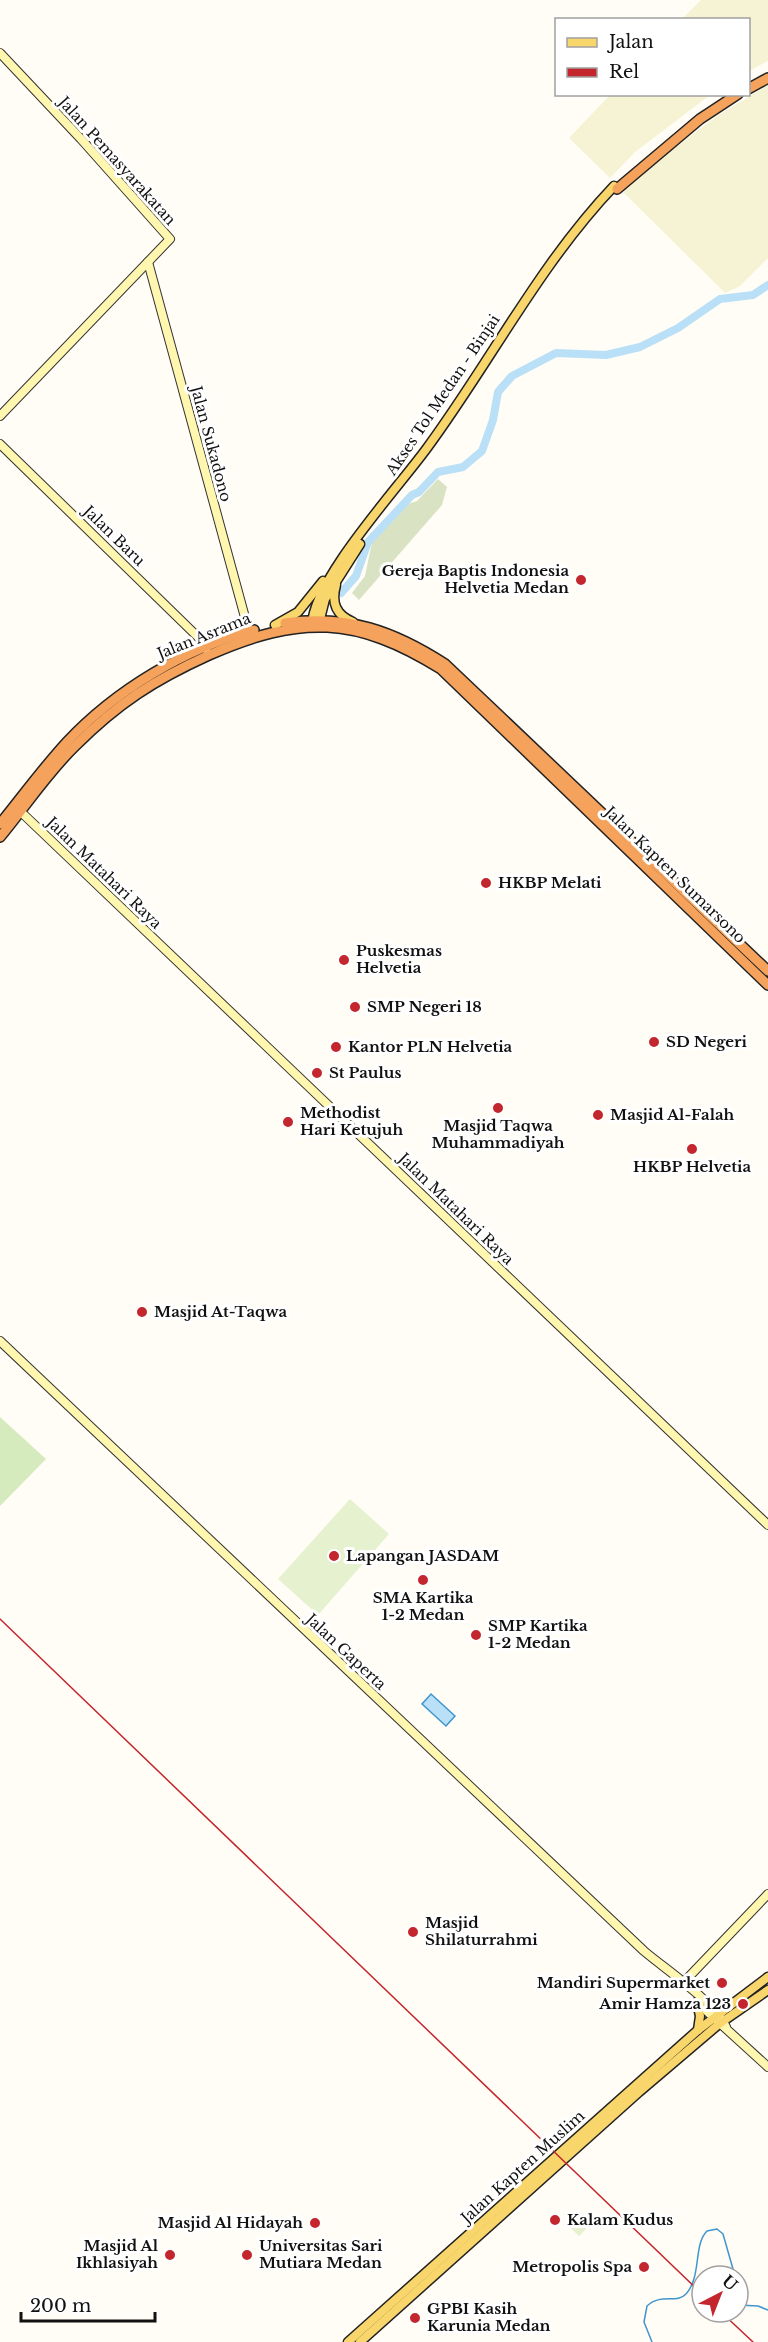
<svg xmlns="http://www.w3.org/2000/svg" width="768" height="2342" viewBox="0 0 768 2342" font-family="'Libre Baskerville',serif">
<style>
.farmland{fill:#f6f3d4}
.green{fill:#d5ebbd}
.cemetery{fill:#d9e3c4}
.pitch{fill:#e6f2cf}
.water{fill:#b9e0f7;stroke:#3f96cf;stroke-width:1.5}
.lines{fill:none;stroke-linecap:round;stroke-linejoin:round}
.stream{stroke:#3f96cf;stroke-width:1.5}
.river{stroke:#b9e0f7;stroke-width:8}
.secondary-casing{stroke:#333;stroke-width:10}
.primary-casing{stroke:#222;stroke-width:11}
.highway-casing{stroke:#222;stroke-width:12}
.secondary{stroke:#fff6b0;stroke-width:8}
.primary{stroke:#f9d66b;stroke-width:8}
.highway{stroke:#f5a25d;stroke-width:9}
.rail{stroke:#c4262e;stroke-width:1.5}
.poi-dot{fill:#c4262e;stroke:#fff;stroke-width:2}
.labels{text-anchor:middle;stroke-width:6;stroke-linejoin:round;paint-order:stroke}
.street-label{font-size:15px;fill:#111;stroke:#fff}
.poi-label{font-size:15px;font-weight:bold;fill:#111;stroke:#fff;text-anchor:start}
</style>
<rect width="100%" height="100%" fill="#fffdf5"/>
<g class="farmland">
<polygon points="701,0 768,0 768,61 749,71 748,20 682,19"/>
<polygon points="768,85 768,258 740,286 725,293 623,192 659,160 717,116"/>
<polygon points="610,95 610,94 710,95 635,152 610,178 569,138"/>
</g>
<polygon class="green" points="0,1417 46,1459 0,1506"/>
<polygon class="cemetery" points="438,479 447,487 442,505 359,600 352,593 365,576 372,542 408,504 417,501"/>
<g class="pitch">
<polygon points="350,1499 389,1534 318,1615 278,1579"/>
<polygon points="572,2216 586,2229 579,2236 565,2223"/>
</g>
<polygon class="water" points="431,1694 455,1716 446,1726 422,1704"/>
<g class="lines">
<g class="stream">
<polyline points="738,2305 758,2306 768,2310"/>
<path d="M652 2342 644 2322 647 2306C660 2293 677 2304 686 2294 702 2276 693 2245 707 2231L717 2229 723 2234 735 2276"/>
</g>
<polyline class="river" points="341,593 356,576 368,542 412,495 419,492 438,472 463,467 482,451 493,420 498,392 512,376 556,353 606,355 640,347 678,328 720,299 753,295 768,285"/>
<g class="secondary-casing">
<g id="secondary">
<polyline points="0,53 81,139 170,239 0,416"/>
<polyline points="148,262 249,632"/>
<polyline points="0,444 201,640 206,649"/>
<polyline points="21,812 768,1525"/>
<path d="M0 1341 644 1951C665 1969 716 2003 726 2027"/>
<polyline points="682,1984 768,1894"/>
<polyline points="700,2005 768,2067"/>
</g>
</g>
<g class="primary-casing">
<g id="primary">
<path d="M336 585C331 603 336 615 353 622"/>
<polyline points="275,625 298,612 323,581"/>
<path d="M312 625C313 580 398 488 427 448 491 361 539 265 614 186"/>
<polyline points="318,627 325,599 360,544"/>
<polyline points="697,2002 700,2016 698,2030"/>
<polyline points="707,2004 717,2008 726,2007"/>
<polyline points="348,2342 698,2030 768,1977"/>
<polyline points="360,2342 639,2092 719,2024 768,1990"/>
</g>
</g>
<g class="highway-casing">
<g id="highway">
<polyline points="748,89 768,78"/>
<polyline points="617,189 700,119 738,94"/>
<path d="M285 623C347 614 394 631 445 664L768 971"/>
<path d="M0 824C22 797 43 768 67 742 116 690 184 649 254 630"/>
<path d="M0 837C25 807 47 773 75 746 118 703 154 680 209 655 300 615 356 616 441 669L768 985"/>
</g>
</g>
<use href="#secondary" class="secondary"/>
<use href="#primary" class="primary"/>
<use href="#highway" class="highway"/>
<g class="rail">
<polyline points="0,1619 702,2294"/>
<polyline points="721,2312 753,2342"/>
</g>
</g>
<g class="poi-dot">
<circle cx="581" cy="580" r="6"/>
<circle cx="486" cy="883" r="6"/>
<circle cx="344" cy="960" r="6"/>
<circle cx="355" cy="1007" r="6"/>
<circle cx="654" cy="1042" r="6"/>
<circle cx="336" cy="1047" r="6"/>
<circle cx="317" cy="1073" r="6"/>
<circle cx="498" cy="1108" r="6"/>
<circle cx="598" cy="1115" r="6"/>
<circle cx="288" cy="1122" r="6"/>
<circle cx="692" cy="1149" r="6"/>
<circle cx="142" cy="1312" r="6"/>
<circle cx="334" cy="1556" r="6"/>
<circle cx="423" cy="1580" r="6"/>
<circle cx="476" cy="1635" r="6"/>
<circle cx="413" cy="1932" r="6"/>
<circle cx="722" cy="1983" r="6"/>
<circle cx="743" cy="2004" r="6"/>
<circle cx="555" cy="2220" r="6"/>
<circle cx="315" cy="2223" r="6"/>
<circle cx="170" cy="2255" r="6"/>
<circle cx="247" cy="2255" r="6"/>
<circle cx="644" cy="2267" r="6"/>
<circle cx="415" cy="2318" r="6"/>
</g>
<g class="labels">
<g class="street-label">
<text transform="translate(117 161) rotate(48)" y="5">Jalan Pemasyarakatan</text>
<text transform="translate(443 395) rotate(-56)" y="5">Akses Tol Medan - Binjai</text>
<text transform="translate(211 444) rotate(75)" y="5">Jalan Sukadono</text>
<text transform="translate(114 536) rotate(44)" y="5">Jalan Baru</text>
<text transform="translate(204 636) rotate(-22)" y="5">Jalan Asrama</text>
<text transform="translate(104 873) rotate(44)" y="5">Jalan Matahari Raya</text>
<text transform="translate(675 875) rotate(44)" y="5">Jalan Kapten Sumarsono</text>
<text transform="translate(456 1209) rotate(44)" y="5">Jalan Matahari Raya</text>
<text transform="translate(346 1652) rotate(43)" y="5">Jalan Gaperta</text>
<text transform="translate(523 2167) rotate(-42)" y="5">Jalan Kapten Muslim</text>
</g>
<g class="poi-label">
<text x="569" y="576" text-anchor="end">Gereja Baptis Indonesia<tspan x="569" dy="17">Helvetia Medan</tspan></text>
<text x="498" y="888">HKBP Melati</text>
<text x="356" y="956">Puskesmas<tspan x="356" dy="17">Helvetia</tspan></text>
<text x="367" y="1012">SMP Negeri 18</text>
<text x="666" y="1047">SD Negeri</text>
<text x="348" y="1052">Kantor PLN Helvetia</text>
<text x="329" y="1078">St Paulus</text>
<text x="300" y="1118">Methodist<tspan x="300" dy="17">Hari Ketujuh</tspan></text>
<text x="610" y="1120">Masjid Al-Falah</text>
<text x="498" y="1131" text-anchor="middle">Masjid Taqwa<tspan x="498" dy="17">Muhammadiyah</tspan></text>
<text x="692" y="1172" text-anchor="middle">HKBP Helvetia</text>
<text x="154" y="1317">Masjid At-Taqwa</text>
<text x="346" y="1561">Lapangan JASDAM</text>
<text x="423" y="1603" text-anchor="middle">SMA Kartika<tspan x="423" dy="17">1-2 Medan</tspan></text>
<text x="488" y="1631">SMP Kartika<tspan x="488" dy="17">1-2 Medan</tspan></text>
<text x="425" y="1928">Masjid<tspan x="425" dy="17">Shilaturrahmi</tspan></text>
<text x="710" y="1988" text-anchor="end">Mandiri Supermarket</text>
<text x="731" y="2009" text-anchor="end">Amir Hamza 123</text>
<text x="567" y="2225">Kalam Kudus</text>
<text x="303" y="2228" text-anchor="end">Masjid Al Hidayah</text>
<text x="158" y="2251" text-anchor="end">Masjid Al<tspan x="158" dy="17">Ikhlasiyah</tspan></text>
<text x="259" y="2251">Universitas Sari<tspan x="259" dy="17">Mutiara Medan</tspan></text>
<text x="632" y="2272" text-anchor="end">Metropolis Spa</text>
<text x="427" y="2314">GPBI Kasih<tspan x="427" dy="17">Karunia Medan</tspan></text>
</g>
</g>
<rect x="555" y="18" width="195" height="78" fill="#ffffff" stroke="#a0a0a0" stroke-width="1.5"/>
<rect x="567" y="38" width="30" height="9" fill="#f9d66b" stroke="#a0a0a0" stroke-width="1.5"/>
<text x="609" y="48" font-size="18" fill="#111111">Jalan</text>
<rect x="567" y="68" width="30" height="9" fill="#c4262e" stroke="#a0a0a0" stroke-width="1.5"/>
<text x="609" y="78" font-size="18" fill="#111111">Rel</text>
<g transform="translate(720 2294) rotate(42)"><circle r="28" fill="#ffffff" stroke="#a0a0a0" stroke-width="1.5"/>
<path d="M0-4.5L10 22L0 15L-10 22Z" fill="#c4262e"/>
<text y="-9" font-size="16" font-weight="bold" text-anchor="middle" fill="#111111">U</text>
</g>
<path d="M21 2312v9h134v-9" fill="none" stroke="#111111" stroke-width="3"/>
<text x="30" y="2312" font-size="18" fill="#111111" stroke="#ffffff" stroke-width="4.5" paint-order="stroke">200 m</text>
</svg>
